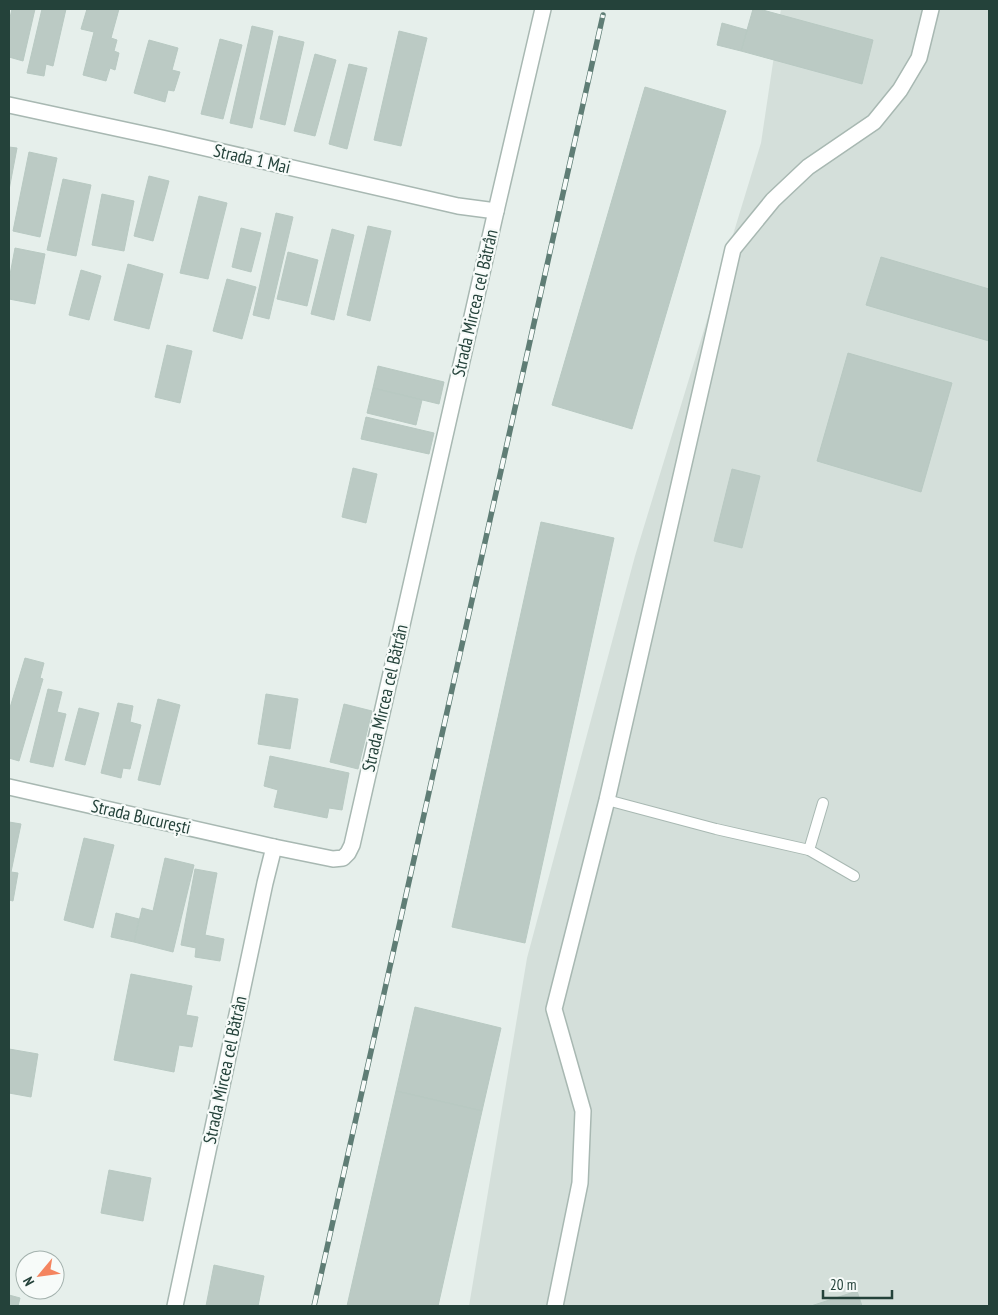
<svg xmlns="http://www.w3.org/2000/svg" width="998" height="1315" viewBox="0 0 998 1315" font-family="'PT Sans Narrow',sans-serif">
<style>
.built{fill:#d4dfda}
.building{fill:#bbcac4;stroke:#b8c9c2}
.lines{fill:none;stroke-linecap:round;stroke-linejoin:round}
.service-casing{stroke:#a8b8b2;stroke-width:12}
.minor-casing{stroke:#a8b8b2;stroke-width:18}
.tertiary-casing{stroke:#a8b8b2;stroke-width:18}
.service{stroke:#fff;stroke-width:10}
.minor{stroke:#fff;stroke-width:15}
.tertiary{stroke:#fff;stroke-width:15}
.rail-casing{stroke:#5f7d75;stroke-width:5.5}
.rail{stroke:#f7fbf9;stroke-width:4;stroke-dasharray:11;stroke-linecap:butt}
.labels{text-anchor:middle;stroke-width:4.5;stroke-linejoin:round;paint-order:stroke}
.street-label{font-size:18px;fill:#24423a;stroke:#f7fbf9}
</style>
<rect width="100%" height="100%" fill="#e6efeb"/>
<polygon class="built" points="781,9 989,9 989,1306 469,1306 527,958 635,556 761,143"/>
<g class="building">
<polygon points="12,9 35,9 23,61 9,57 9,22"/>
<polygon points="42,9 66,9 53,66 46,64 44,76 27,73"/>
<polygon points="87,9 119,9 111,38 117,40 114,51 119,53 115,70 110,68 106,81 83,75 94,32 81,29"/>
<polygon points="753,9 759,9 873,40 862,84 741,51"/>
<polygon points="722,23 747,30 741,51 717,45"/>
<polygon points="252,26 273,31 252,128 230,123"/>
<polygon points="399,31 427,38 401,146 374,140"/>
<polygon points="279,36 304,42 285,125 260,119"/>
<polygon points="220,39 242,45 223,119 201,114"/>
<polygon points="149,40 178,48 172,70 180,72 174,91 168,90 165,102 134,93"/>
<polygon points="315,54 336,60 315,136 294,131"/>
<polygon points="349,64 367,68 347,149 329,144"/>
<polygon points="645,87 726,111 632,429 552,405"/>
<polygon points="9,147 17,148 9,190"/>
<polygon points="29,152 57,158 40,237 13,231"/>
<polygon points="149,176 169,181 153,241 134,236"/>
<polygon points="63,179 91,185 76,256 47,250"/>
<polygon points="102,194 134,201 124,251 92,245"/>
<polygon points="199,196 227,203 208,279 180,273"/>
<polygon points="276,213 293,217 269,319 253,315"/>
<polygon points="368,226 391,231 370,321 347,315"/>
<polygon points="241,228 261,233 251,272 232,267"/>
<polygon points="332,229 354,235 334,320 311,314"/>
<polygon points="15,248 45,254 35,304 9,299 9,280"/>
<polygon points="288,252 318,260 307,306 277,299"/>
<polygon points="881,257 989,289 989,341 866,305"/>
<polygon points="128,264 163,274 149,329 114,320"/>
<polygon points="81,270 101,276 89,320 69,315"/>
<polygon points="227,279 256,287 242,339 213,331"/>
<polygon points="167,345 192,351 180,403 155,397"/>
<polygon points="848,353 952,383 921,492 817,461"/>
<polygon points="378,366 444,382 439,404 373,388"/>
<polygon points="373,388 422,400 416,425 367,413"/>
<polygon points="366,417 434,433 429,454 361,439"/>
<polygon points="353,468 377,474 366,523 342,517"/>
<polygon points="732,469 760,476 742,548 714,541"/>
<polygon points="541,522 614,538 525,943 452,927"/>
<polygon points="25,658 44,663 40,678 43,679 19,761 9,758 9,711"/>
<polygon points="48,689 62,692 57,712 66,714 53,767 30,762"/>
<polygon points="266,694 298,699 290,749 258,744"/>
<polygon points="158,699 180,705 160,785 138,780"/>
<polygon points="118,703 133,706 130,722 141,725 130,769 123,768 121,778 101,773"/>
<polygon points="344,704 372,711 358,769 330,762"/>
<polygon points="79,708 99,713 85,765 65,760"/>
<polygon points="270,756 349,773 342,810 329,808 327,818 274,807 278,790 264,786"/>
<polygon points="9,822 21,824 11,872 18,873 13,901 9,900"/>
<polygon points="84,838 114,845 93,928 64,920"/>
<polygon points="165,858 194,865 173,952 134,942 142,908 153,911"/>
<polygon points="195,869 217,873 205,935 224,939 220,961 195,957 196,948 181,945"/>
<polygon points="116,913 139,919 134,942 111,937"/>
<polygon points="131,974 192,986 186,1015 198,1017 192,1047 179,1045 174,1072 114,1060"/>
<polygon points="415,1007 501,1028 482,1111 396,1091"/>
<polygon points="9,1049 38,1054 31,1097 9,1093"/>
<polygon points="396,1091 482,1111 438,1306 347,1306"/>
<polygon points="109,1170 151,1178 143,1221 101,1213"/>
<polygon points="214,1265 264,1276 258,1306 206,1306"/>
<polygon points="857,1291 862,1306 811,1306"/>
<polygon points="9,1295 20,1298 18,1306 9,1306"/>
</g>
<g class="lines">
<g class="service-casing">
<g id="service">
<polyline points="607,800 716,829 809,850 854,876"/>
<polyline points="809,850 823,803"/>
</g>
</g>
<g class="minor-casing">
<g id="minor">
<polyline points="9,105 162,138 458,206 496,211"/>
<polyline points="175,1306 265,883 274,847 333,859 343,858 348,853 352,845 496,211 543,9"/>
<polyline points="555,1306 580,1183 583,1111 554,1009 607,800 733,249 773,200 808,167 874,122 900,90 919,58 931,9"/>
</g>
</g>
<g class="tertiary-casing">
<polyline id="tertiary" points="9,787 274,847"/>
</g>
<use href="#service" class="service"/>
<use href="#minor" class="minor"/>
<use href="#tertiary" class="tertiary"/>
<g class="rail-casing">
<polyline id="rail" points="314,1306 603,15"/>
</g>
<use href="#rail" class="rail"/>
</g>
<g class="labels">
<g class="street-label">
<text transform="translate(252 159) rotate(13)" y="6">Strada 1 Mai</text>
<text transform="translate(475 303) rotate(-77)" y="6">Strada Mircea cel Bătrân</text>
<text transform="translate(385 698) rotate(-77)" y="6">Strada Mircea cel Bătrân</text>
<text transform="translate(141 817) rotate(13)" y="6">Strada București</text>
<text transform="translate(225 1070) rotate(-78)" y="6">Strada Mircea cel Bătrân</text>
</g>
</g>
<rect width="998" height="1315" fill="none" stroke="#24423a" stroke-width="20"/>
<g transform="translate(40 1275) rotate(241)"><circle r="24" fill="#f7fbf9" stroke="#a3b1ad"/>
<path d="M0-4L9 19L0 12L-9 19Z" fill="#f4845f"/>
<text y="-8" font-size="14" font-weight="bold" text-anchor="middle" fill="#24423a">N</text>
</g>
<path d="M823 1290v8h69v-8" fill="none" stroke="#24423a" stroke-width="2.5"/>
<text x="830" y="1290" font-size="15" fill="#24423a" stroke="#f7fbf9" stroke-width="4" paint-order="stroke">20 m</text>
</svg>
